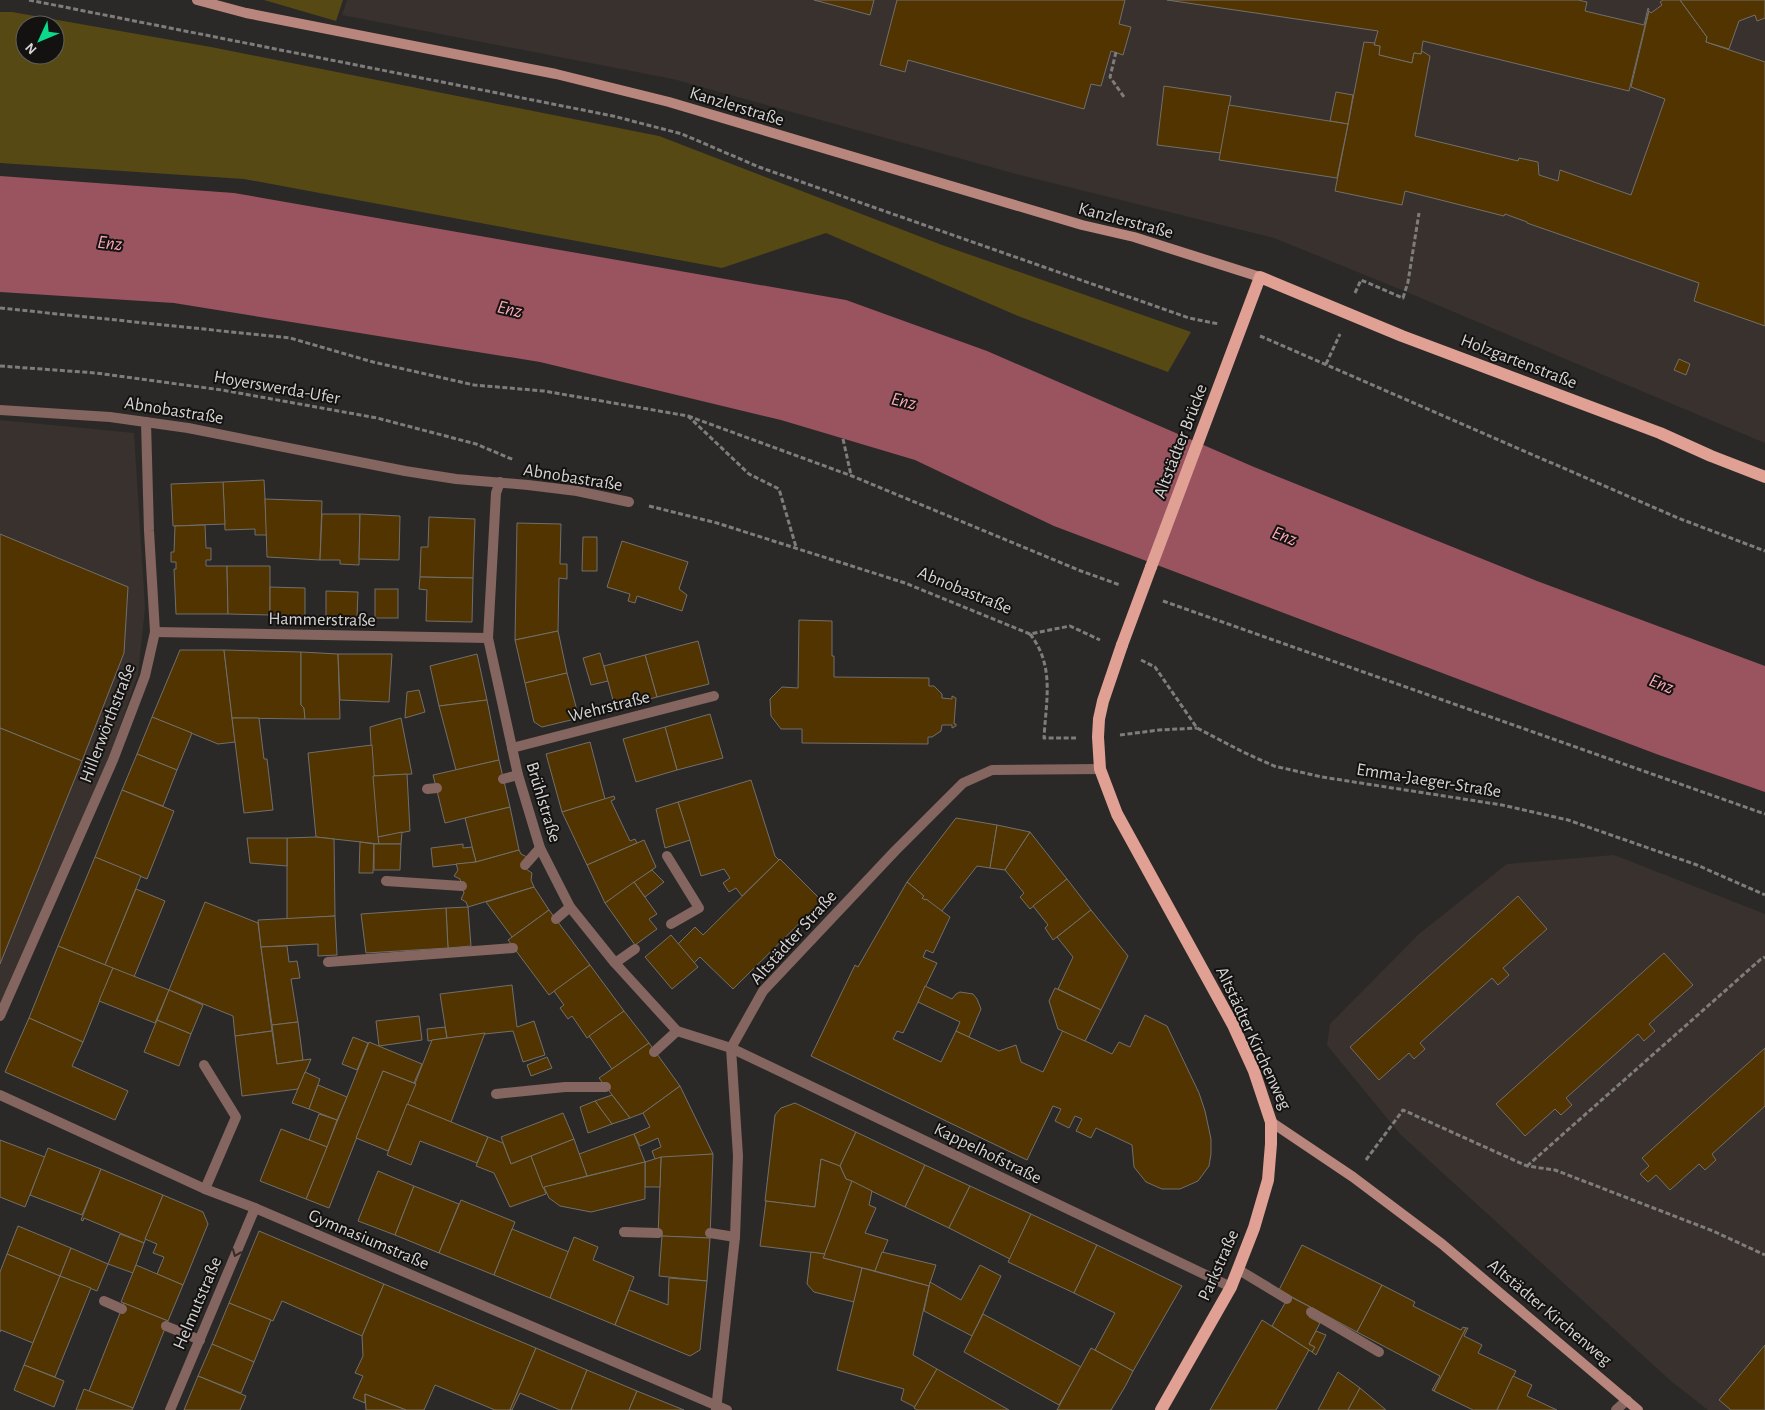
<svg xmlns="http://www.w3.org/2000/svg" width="1765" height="1410" viewBox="0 0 1765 1410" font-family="'Alegreya Sans',sans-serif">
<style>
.built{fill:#39312d}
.green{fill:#564914;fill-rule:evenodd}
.water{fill:#995460}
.building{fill:#523401;stroke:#716f6c}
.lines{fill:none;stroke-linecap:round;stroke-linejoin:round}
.path{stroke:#7f7d7b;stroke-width:3;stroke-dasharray:5 2.5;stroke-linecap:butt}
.service{stroke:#84655f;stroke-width:10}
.minor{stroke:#84655f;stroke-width:10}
.secondary{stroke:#b8867d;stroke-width:10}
.primary{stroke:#e0a094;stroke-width:12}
.primary-bridge{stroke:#e0a094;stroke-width:12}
.oneway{stroke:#352b28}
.labels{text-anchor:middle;stroke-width:4;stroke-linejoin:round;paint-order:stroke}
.street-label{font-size:18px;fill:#d6d4d3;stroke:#131211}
.water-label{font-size:19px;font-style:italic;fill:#faa8b4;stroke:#131211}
</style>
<rect width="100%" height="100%" fill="#2b2927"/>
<g class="built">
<polygon points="347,0 1765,0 1765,443 1397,288 1274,238 1016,174 673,79 342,15"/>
<polygon points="0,420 134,433 145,608 138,674 110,756 0,1012"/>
<polygon points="1614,855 1765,914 1765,1410 1708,1410 1672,1382 1400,1134 1327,1045 1330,1024 1419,934 1507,864"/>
</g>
<g class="green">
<polygon points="264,0 343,0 336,21"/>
<path d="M0 12H12L211 47 659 136 942 245 1191 332 1168 372 1018 316 826 233 722 268 244 179 0 163ZM25 25H55V55H25Z"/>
</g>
<polygon class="water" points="0,176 234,193 846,300 987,351 1254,467 1537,581 1765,666 1765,792 1659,755 1054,526 915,460 781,420 540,362 174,303 0,292"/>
<g class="building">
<polygon points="814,0 874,0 870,15"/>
<polygon points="897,0 1125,0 1119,24 1131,27 1123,55 1111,51 1101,86 1091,84 1084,109 908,60 905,72 880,65"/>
<polygon points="1167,0 1578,0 1587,2 1585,11 1644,25 1648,8 1649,9 1629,91 1423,41 1421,54 1414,53 1412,63 1379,55 1380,46 1374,45 1378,31"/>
<polygon points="1663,0 1680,0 1707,37 1706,42 1765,62 1765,326 1694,301 1699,283 1527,223 1527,222 1505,214 1504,216 1405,191 1402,205 1335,191 1364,42 1375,43 1374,45 1380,46 1379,55 1412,63 1414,53 1421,54 1422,51 1430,56 1415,136 1518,161 1519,158 1538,162 1539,175 1558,181 1560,170 1631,195 1665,99 1631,87 1649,11 1651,13 1662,5 1660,2"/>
<polygon points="1680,0 1765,0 1765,18 1757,21 1755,15 1739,21 1729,49 1706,42 1707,37"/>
<polygon points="1164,86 1231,96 1221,153 1157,145"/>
<polygon points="1336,92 1353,95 1348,124 1330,121"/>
<polygon points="1229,105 1348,124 1337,178 1219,160"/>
<polygon points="1679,359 1690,364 1686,375 1674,370"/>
<polygon points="264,480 267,535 255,535 255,529 225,530 223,482"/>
<polygon points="223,482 225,524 173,526 171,484"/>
<polygon points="265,499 322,501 320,560 267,557"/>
<polygon points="322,514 360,514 359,565 340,564 340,560 320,560"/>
<polygon points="360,514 400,516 399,560 359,559"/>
<polygon points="429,517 475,519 473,578 420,577 421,547 428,547"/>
<polygon points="517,523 561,524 560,564 567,564 567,579 559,578 558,631 515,640"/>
<polygon points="205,525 206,548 211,548 211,560 206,560 206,566 227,566 228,614 176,614 174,569 176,569 176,562 171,562 171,552 174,552 175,526"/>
<polygon points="0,534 128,587 124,653 82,761 0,728"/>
<polygon points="583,537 597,537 597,571 582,571"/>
<polygon points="622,541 688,562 679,589 687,595 682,611 637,596 635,603 628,601 630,594 607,587"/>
<polygon points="227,566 270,566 270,615 228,614"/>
<polygon points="420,577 473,578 472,622 426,621 427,590 419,589"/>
<polygon points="270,587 305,588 305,616 270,615"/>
<rect x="375" y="589" width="23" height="29"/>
<polygon points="326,591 358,592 357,617 326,616"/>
<polygon points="799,620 832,621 832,656 834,656 834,677 929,678 929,686 934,686 942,694 942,698 952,699 952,696 956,698 954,724 956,724 956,726 952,728 952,725 942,725 941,731 932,737 928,737 928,744 802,743 802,729 781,729 771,716 770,699 782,687 798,688"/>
<polygon points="558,631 567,673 525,683 515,640"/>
<polygon points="698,641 709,684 657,697 645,655"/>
<polygon points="180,650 224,650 235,742 218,744 152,717"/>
<polygon points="224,650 301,652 301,705 304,708 305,719 232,718"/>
<polygon points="301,652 338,654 340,719 305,719 304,708 301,705"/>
<polygon points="600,653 608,681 591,685 583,658"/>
<polygon points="338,654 392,654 389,702 340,700"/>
<polygon points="477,654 487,700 439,706 430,666"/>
<polygon points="645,655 657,697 615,708 604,666"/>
<polygon points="567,673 579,718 542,727 534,722 525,683"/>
<polygon points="419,690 425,712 405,718 407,692"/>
<polygon points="487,700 499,760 456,770 439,706"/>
<polygon points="710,714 723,758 677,770 665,727"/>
<polygon points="152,717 192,733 177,770 137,754"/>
<polygon points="232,718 259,718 264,759 267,759 273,810 244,813"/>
<polygon points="401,718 412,774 373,776 370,727"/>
<polygon points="665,727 677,770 636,782 623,739"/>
<polygon points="0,728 82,761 0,964"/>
<polygon points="590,742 605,799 562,812 546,754"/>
<polygon points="372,745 379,844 316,837 308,753"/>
<polygon points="137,754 177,770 163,806 122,790"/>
<polygon points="499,760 510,807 445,823 433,775"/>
<polygon points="407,774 410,831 378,837 373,776"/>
<polygon points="751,780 775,856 779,860 742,896 736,888 729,892 723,883 730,878 724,869 701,876 678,802"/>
<polygon points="122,790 174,811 147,879 95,857"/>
<polygon points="614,796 615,799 611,801 630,841 635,839 637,843 587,865 562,812"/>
<polygon points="678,802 690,840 665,848 656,809"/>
<polygon points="510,807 519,850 476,862 465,818"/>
<polygon points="956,818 997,825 990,868 977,866 941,912 926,899 925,900 922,898 924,896 907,882"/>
<polygon points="997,825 1030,832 1005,870 990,868"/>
<polygon points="402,832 401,844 379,844 378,837"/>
<polygon points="1030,832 1067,879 1030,909 1020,897 1024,893 1005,870"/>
<polygon points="316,837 334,839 335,916 287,919 287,838"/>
<polygon points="247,838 287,838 287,866 250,863"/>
<polygon points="644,840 656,867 605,903 587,865"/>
<polygon points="360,842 374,844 373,873 359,873"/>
<polygon points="374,844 401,844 400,870 374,870"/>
<polygon points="463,844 463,848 472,847 476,862 433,867 431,848"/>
<polygon points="519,850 521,854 527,857 526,869 532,873 531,880 534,887 468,907 466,902 461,899 464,893 460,879 454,876 458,870 456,864 476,862"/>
<polygon points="95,857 141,876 105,965 58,946"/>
<polygon points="780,859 822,901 733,989 700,957 694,963 678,944 695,927 703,935"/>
<polygon points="652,870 664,882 645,897 634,882"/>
<polygon points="1067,879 1091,910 1053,940 1045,928 1048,925 1033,906"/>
<polygon points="634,882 657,914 649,919 657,929 635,945 605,903"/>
<polygon points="907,882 924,896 922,898 925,900 926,899 950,917 933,953 926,950 923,957 937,963 903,1033 897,1031 893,1039 941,1062 956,1031 999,1051 1016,1045 1021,1062 1043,1072 1063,1030 1112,1054 1119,1042 1130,1047 1145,1015 1167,1026 1199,1093 1205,1111 1211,1139 1211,1154 1209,1166 1198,1181 1180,1189 1162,1189 1146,1182 1134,1167 1132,1145 1096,1128 1091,1138 1076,1131 1082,1119 1075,1116 1069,1128 1055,1121 1061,1109 1053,1106 1027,1160 811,1056 855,965 858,967"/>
<polygon points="534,887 549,910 512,937 486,902"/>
<polygon points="136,889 165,901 134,977 105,965"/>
<polygon points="1518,896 1547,929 1503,968 1509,975 1498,985 1492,978 1420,1043 1425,1049 1414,1059 1409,1053 1379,1080 1350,1047"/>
<polygon points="205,902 258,923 272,1031 235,1036 233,1016 169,990"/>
<polygon points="468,907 471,946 448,948 446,908"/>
<polygon points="446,908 448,948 366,953 361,914"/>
<polygon points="549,910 590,965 549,995 508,940"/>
<polygon points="1091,910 1128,956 1101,1010 1058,989 1073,957 1057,937"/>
<polygon points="335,916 337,955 318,956 318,944 261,947 258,920"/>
<polygon points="671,935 698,967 672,989 645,957"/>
<polygon points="58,946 113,968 83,1042 29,1018"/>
<polygon points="287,946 289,962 297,961 300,978 291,979 298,1022 272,1025 261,947"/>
<polygon points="1664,953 1693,985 1649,1024 1655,1031 1644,1041 1638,1034 1566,1098 1572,1105 1561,1115 1555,1109 1525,1136 1496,1104"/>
<polygon points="590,965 624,1011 587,1038 572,1016 568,1019 560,1008 564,1005 554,991"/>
<polygon points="113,968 169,990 155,1023 99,1001"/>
<polygon points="512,985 517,1027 534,1021 545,1055 523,1062 513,1031 447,1038 440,994"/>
<polygon points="925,986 952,999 956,994 960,992 973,994 977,999 981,1009 969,1037 956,1031 960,1022 918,1002"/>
<polygon points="1055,988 1101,1010 1085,1041 1058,1029 1049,1001"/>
<polygon points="169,990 203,1005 191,1034 157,1020"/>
<polygon points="624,1011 649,1043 612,1069 589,1036"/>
<polygon points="419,1016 422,1040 379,1046 376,1021"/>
<polygon points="29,1018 83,1042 72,1066 128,1091 115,1120 5,1072"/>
<polygon points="157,1020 191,1034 179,1066 144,1052"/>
<polygon points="298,1022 303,1060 277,1064 272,1025"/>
<polygon points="445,1027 447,1038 428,1041 427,1029"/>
<polygon points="272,1031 277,1064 311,1059 298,1089 242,1096 235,1036"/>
<polygon points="485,1033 451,1122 407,1104 432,1040"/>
<polygon points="353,1037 368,1043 357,1070 342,1064"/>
<polygon points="369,1042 422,1064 414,1083 383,1071 329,1208 306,1199"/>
<polygon points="649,1043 680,1086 643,1113 630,1118 599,1078"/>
<polygon points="1765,1048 1765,1106 1712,1154 1716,1160 1705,1170 1699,1164 1670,1190 1656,1175 1648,1182 1640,1174 1649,1166 1642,1158"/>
<polygon points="547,1057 552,1068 531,1076 527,1065"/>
<polygon points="383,1071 416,1084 388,1151 356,1138"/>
<polygon points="305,1072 320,1079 309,1109 292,1103"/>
<polygon points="318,1085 347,1097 337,1120 309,1109"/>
<polygon points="680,1086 713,1154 655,1159 652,1151 661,1147 658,1138 640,1146 634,1134 650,1127 643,1113"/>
<polygon points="612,1095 630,1118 612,1124 595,1101"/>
<polygon points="595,1101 612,1124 588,1133 580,1107"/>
<polygon points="795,1103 856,1132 840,1166 821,1159 815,1207 765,1201 775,1115 781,1108"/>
<polygon points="407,1104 488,1137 477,1163 420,1141 411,1165 387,1155"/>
<polygon points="563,1113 574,1139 511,1164 501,1137"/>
<polygon points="319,1114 337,1120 327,1147 309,1140"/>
<polygon points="281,1129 327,1147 306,1199 260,1181"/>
<polygon points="856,1132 925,1165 905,1207 846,1179 840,1166"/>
<polygon points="634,1134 645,1162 587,1176 579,1154"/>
<polygon points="488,1137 503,1143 511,1164 531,1156 546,1194 510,1207 494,1173 476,1166"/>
<polygon points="574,1139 587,1176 543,1188 531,1156"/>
<polygon points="0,1140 45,1157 25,1207 0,1197"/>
<polygon points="48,1148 101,1169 82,1215 30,1195"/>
<polygon points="713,1154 710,1238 658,1236 661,1157"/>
<polygon points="661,1157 660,1187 645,1187 645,1162"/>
<polygon points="821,1159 840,1166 846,1179 852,1181 825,1254 760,1246 766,1201 815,1207"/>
<polygon points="645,1162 645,1199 591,1212 560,1206 549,1198 544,1187"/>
<polygon points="925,1165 970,1186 949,1228 905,1207"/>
<polygon points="101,1169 163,1195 144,1243 84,1218 83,1221 81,1220"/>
<polygon points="378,1171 414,1186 395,1235 358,1221"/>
<polygon points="852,1181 872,1191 869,1205 876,1208 865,1233 888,1240 875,1271 823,1258"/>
<polygon points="414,1186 459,1204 439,1253 395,1235"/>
<polygon points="970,1186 1031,1214 1010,1259 949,1228"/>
<polygon points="163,1195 203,1212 208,1224 183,1285 157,1274 164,1257 153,1253 157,1244 145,1239"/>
<polygon points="461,1200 515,1222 494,1275 439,1253"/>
<polygon points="1031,1214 1097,1245 1074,1293 1008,1262"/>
<polygon points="18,1226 71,1248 60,1276 7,1254"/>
<polygon points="512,1229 569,1252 550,1298 494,1275"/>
<polygon points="259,1231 384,1284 362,1336 282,1301 273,1321 229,1303"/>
<polygon points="120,1234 144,1243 133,1273 108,1264"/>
<polygon points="662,1236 710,1238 707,1281 659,1276"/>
<polygon points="574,1237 598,1247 593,1260 634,1277 615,1325 550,1298"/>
<polygon points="1097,1245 1182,1286 1133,1371 1095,1350 1115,1313 1074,1293"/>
<polygon points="1302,1245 1382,1285 1357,1332 1279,1290"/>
<polygon points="71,1248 108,1264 97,1291 60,1276"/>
<polygon points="811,1252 825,1254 823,1258 862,1268 854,1302 814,1292 807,1284"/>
<polygon points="882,1252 936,1265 929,1286 875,1271"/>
<polygon points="7,1254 60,1276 33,1343 1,1330 0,1332 0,1272"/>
<polygon points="136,1265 183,1285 168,1321 121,1302"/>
<polygon points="980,1265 1001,1276 972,1336 924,1311 930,1282 961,1300"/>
<polygon points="862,1268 929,1286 913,1355 937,1369 915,1407 901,1400 904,1389 837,1370"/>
<polygon points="60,1276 91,1288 55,1377 24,1365"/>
<polygon points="669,1278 707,1281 700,1350 690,1356 615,1325 629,1290 668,1305"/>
<polygon points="384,1284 536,1348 510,1410 495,1410 435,1385 424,1410 406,1410 365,1394 365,1403 353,1398 363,1376 355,1373 363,1356 362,1336"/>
<polygon points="1382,1285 1415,1302 1413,1306 1461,1330 1463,1327 1466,1328 1434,1391 1432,1390 1440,1376 1357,1332"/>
<polygon points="1289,1296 1314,1309 1309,1317 1320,1323 1309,1344 1315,1347 1312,1352 1272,1326"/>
<polygon points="124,1303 168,1321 133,1408 89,1391"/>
<polygon points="229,1303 271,1320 254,1362 212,1344"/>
<polygon points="983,1314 1081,1367 1059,1405 964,1352"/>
<polygon points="1262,1320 1309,1350 1276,1410 1210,1410"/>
<polygon points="1466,1328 1468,1328 1464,1336 1482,1345 1478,1353 1516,1371 1497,1410 1473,1410 1434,1391"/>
<polygon points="1316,1331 1326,1335 1316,1355 1312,1352 1315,1347 1309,1344"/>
<polygon points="212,1344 254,1362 241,1393 198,1376"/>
<polygon points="1765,1345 1765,1410 1731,1410 1719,1400"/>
<polygon points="536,1348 587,1370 571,1410 560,1410 520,1393 512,1410 510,1410"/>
<polygon points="1091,1348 1133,1371 1126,1385 1111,1410 1057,1410"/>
<polygon points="24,1365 64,1381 54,1407 14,1390"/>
<polygon points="937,1369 1009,1410 917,1410 914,1408"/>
<polygon points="587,1370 637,1391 629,1410 571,1410"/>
<polygon points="1338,1372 1360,1388 1348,1410 1318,1410"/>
<polygon points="198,1376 246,1396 240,1410 184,1410"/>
<polygon points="1513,1376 1532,1385 1527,1396 1557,1410 1497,1410"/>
<polygon points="1360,1388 1386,1410 1348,1410"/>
<polygon points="84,1389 133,1408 132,1410 76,1410"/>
<polygon points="637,1391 684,1410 629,1410"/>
<polygon points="365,1394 406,1410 366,1410"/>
</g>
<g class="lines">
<g class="path">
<polyline points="29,0 613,116 682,134 759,167 1189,318 1219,324"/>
<polyline points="1116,52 1110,77 1124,97"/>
<polyline points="1355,293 1361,280 1403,298 1408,282 1419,213"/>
<polyline points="0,308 290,338 373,362 474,385 544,391 688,416 749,474 779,489 796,547"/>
<polyline points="1260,336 1678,518 1765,551"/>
<polyline points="1326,364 1340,334"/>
<polyline points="0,366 96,373 222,390 377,418 476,444 514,460"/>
<polyline points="688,416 852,476 1081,571 1120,585"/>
<polyline points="843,439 851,475"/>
<polyline points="649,506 717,523 905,583 1030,634 1070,626 1100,640"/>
<polyline points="1163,601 1765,814"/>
<path d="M1030 634C1055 666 1046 700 1044 738H1076"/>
<polyline points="1141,660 1155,667 1197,728 1243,752 1274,766 1322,777 1502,805 1568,820 1697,865 1765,895"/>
<polyline points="1120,735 1159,730 1197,728"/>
<polyline points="1366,1160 1403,1110 1527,1166 1555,1170 1713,1231 1765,1255"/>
<polyline points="1527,1166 1761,959 1765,957"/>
</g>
<g class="service">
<polyline points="503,779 518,775"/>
<polyline points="427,789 437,788"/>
<polyline points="667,856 699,908 671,924"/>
<polyline points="525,865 540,848"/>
<polyline points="386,881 462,886"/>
<polyline points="556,919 570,907"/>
<polyline points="328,962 513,948"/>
<polyline points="615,963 635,949"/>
<polyline points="654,1052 677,1031"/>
<polyline points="204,1065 236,1117 205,1189"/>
<polyline points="496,1094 565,1087 606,1087"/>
<polyline points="624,1232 658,1233"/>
<polyline points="710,1233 735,1237"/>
<polyline points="1239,1270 1287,1299"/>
<polyline points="104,1301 122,1309"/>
<polyline points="1311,1312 1379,1352"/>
<polyline points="166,1326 200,1340"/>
<polyline points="1616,1410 1627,1400"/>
</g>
<g class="minor">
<polyline points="0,410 110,417 188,428 405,471 456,479 528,485 577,491 629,502"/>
<polyline points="500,482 496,493 488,638 518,775 540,848 570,907 615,963 677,1031 731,1048 1231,1287"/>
<polyline points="155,632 488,638"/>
<polyline points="512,748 714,696"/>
<polyline points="0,1016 113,760 145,676 155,632 149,531 146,422"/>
<polyline points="0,1095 205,1189 255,1208 727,1410"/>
<polyline points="170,1410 255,1208"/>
<polyline points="716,1410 735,1237 738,1156 731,1048 763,991 895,851 963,783 992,770 1100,769"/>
</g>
<g class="secondary">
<polyline points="197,0 246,13 556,74 669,102 1082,225 1134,237 1260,277"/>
<polyline points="1271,1122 1353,1177 1442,1244 1638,1410"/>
</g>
<g class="primary">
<polyline points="1151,567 1260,277 1402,336 1660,433 1711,456 1765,477"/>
<polyline points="1122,645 1103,701 1099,719 1098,737 1100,769 1117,814 1233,1025 1254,1071 1271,1122 1271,1144 1268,1180 1254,1228 1231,1287 1161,1410"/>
</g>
<polyline class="primary-bridge" points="1122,645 1151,567"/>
</g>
<defs><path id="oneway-chevron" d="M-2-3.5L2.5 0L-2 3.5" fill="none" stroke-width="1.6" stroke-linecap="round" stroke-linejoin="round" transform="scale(1.25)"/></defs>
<use class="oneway" href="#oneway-chevron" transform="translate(236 1253) rotate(112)"/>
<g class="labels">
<g class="street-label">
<text transform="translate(737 106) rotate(17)" y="6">Kanzlerstraße</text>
<text transform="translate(1126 220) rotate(15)" y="6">Kanzlerstraße</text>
<text transform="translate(1519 361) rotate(21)" y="6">Holzgartenstraße</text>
<text transform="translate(277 387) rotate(10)" y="6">Hoyerswerda-Ufer</text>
<text transform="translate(174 410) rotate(9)" y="6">Abnobastraße</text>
<text transform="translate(1180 441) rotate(-69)" y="6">Altstädter Brücke</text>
<text transform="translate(573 477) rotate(9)" y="6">Abnobastraße</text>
<text transform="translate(965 590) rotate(22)" y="6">Abnobastraße</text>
<text transform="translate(322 619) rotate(1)" y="6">Hammerstraße</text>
<text transform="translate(609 706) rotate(-14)" y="6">Wehrstraße</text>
<text transform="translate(107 723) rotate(-69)" y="6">Hillerwörthstraße</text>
<text transform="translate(1429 780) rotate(9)" y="6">Emma-Jaeger-Straße</text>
<text transform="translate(544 802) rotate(73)" y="6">Brühlstraße</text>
<text transform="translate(793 937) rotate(-48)" y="6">Altstädter Straße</text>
<text transform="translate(1254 1038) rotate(65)" y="6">Altstädter Kirchenweg</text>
<text transform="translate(988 1153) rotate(26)" y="6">Kappelhofstraße</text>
<text transform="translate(369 1239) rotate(23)" y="6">Gymnasiumstraße</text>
<text transform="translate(1218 1265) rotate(-66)" y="6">Parkstraße</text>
<text transform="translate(197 1303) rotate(-67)" y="6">Helmutstraße</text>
<text transform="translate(1550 1312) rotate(40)" y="6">Altstädter Kirchenweg</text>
</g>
<g class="water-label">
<text transform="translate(110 242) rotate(7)" y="7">Enz</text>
<text transform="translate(510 308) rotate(13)" y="7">Enz</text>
<text transform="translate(904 400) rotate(13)" y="7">Enz</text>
<text transform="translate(1285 535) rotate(21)" y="7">Enz</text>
<text transform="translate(1662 683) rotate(22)" y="7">Enz</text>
</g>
</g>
<g transform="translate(40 40) rotate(226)"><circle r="24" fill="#131211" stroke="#61605f"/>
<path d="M0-4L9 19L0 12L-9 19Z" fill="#0cd98a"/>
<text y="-8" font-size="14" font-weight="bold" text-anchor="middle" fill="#d6d4d3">N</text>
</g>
</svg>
